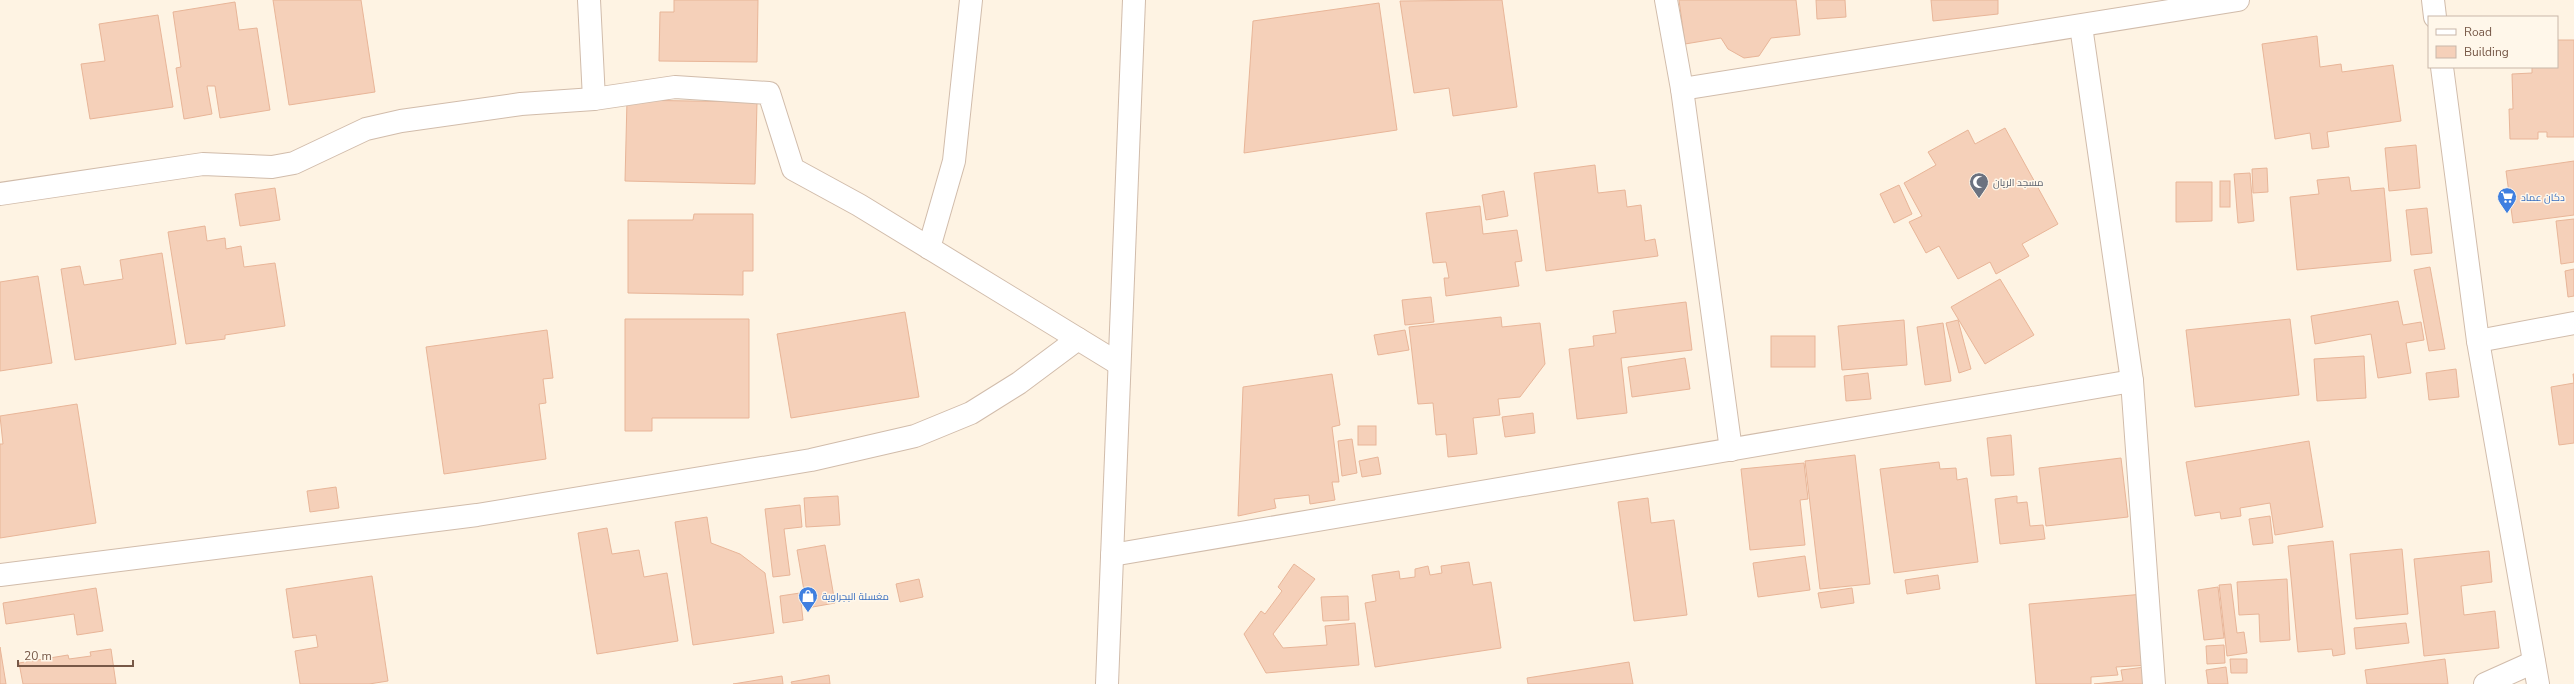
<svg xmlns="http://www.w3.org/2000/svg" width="2574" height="684" viewBox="0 0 2574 684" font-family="'Nunito Sans',Cairo,sans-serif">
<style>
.building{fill:#f5d0b9;stroke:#e8b598}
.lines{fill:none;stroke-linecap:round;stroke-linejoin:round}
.minor-casing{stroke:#d1bcab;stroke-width:24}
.minor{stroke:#fff;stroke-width:22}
.labels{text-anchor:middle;stroke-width:3;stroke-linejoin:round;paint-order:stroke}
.worship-label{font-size:10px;fill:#5b616d;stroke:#fff7ea;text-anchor:start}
.shop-label{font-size:10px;fill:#366cbe;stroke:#fff7ea;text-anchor:start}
</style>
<rect width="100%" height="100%" fill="#fef3e3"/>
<g class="building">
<polygon points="273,0 361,0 375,92 289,105"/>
<polygon points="674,0 758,0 757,62 659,61 660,12 674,12"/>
<polygon points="1502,0 1517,107 1453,116 1449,88 1414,93 1400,1"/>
<polygon points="1679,0 1796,0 1800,35 1771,38 1759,56 1744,58 1728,49 1721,38 1685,44"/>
<polygon points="1816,0 1845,0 1846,17 1817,19"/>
<polygon points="1931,0 1998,0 1998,14 1933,21"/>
<polygon points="235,2 239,30 257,28 270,110 220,118 215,86 207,86 212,114 184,119 176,68 181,67 173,12"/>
<polygon points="1379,3 1397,130 1244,153 1253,21"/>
<polygon points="158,15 173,107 90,119 81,64 105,61 99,24"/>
<polygon points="2317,36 2320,67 2341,64 2342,72 2393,65 2401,121 2327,132 2329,147 2312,149 2310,133 2275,139 2262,44"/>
<polygon points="2557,40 2574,40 2574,137 2547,137 2547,132 2538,132 2538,139 2510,139 2509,109 2513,109 2512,74 2532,73 2532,67 2557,67"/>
<polygon points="627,100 757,102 755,184 625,181"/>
<polygon points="2005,128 2058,224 2022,244 2029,256 1996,274 1990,262 1958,279 1939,246 1926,253 1909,222 1922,216 1904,183 1936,165 1928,152 1968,130 1975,144"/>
<polygon points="2416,145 2420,188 2389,191 2385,148"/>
<polygon points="2574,161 2574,215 2513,223 2506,171"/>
<polygon points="1595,165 1598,193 1625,190 1627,207 1641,205 1645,241 1655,239 1658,256 1546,271 1534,173"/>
<polygon points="2267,168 2268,192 2253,193 2252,169"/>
<polygon points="2250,173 2254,221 2238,223 2234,174"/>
<polygon points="2349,177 2351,191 2384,188 2391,261 2297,270 2290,197 2319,194 2317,180"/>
<rect x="2220" y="181" width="10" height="26"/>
<polygon points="2176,182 2212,182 2212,221 2176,222"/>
<polygon points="1899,185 1912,214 1894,223 1880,194"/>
<polygon points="275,188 280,220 240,226 235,194"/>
<polygon points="1504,191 1508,216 1486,220 1482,195"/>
<polygon points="1480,206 1483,234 1517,230 1522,261 1515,262 1519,286 1446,296 1444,278 1449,278 1446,262 1433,263 1426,213"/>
<polygon points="2427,208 2432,253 2411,255 2406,210"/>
<polygon points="694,214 753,214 753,271 743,271 743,295 628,293 628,220 693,220"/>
<polygon points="2574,219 2574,262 2561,264 2556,221"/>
<polygon points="205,226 207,241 225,238 226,249 241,246 244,267 275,263 285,326 225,335 225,339 186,344 168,232"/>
<polygon points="162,253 176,344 75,360 61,269 80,266 84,285 123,279 120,260"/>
<polygon points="2430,267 2445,349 2429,351 2414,270"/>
<polygon points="2574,269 2574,296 2568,297 2565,271"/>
<polygon points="38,276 52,363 0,371 0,282"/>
<polygon points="2000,279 2034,335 1985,364 1951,307"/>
<polygon points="1431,297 1434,322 1405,325 1402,300"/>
<polygon points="2398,301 2403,325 2421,322 2424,340 2406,343 2411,373 2378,378 2371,334 2315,344 2311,316"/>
<polygon points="1686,302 1692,350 1621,358 1627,413 1577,419 1569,349 1594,346 1593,336 1616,333 1613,311"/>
<polygon points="905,312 919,397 791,418 777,334"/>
<polygon points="1501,317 1502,327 1540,323 1545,364 1520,397 1498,399 1500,415 1473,418 1477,454 1448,457 1446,434 1436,435 1433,403 1418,404 1409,327"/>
<polygon points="625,319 749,319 749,418 652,418 652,431 625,431"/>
<polygon points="2290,319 2299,395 2195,407 2186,330"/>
<polygon points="1904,320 1907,365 1842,370 1838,326"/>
<polygon points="1958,320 1971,369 1959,373 1946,323"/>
<polygon points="1943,323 1951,381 1925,385 1917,327"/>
<polygon points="547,330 553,378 543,379 546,403 539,404 546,459 444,474 426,347"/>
<polygon points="1405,330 1409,350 1378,355 1374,335"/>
<rect x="1771" y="336" width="44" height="31"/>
<polygon points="2364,356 2366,398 2317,401 2314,359"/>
<polygon points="1685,358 1690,389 1632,397 1628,367"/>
<polygon points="2456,369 2459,397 2429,400 2426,373"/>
<polygon points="1868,373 1871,399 1846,401 1844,376"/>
<polygon points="1332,374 1340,425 1332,427 1339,482 1332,482 1335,500 1310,504 1309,495 1274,499 1276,508 1238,516 1243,387"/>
<polygon points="2573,374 2574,374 2574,443 2559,445 2551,387 2574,383"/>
<polygon points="77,404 96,523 0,538 0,444 3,444 0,416"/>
<polygon points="1533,413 1535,433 1505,437 1502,417"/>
<rect x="1358" y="426" width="18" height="19"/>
<polygon points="2011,435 2014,475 1991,476 1987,438"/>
<polygon points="1352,439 1357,473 1342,476 1338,441"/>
<polygon points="2309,441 2323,527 2275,535 2270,503 2240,508 2241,516 2221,519 2220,512 2195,516 2186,462"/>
<polygon points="1855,455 1870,584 1820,589 1805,461"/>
<polygon points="1378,457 1381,474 1362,477 1359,461"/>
<polygon points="2121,458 2128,517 2046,526 2039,468"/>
<polygon points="1939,462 1940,469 1956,468 1957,480 1967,478 1978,562 1894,573 1880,469"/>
<polygon points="1804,463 1808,499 1800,500 1805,545 1750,550 1741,469"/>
<polygon points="336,487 339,508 310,512 307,491"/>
<polygon points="838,496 840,525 806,527 804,498"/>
<polygon points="2017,496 2017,503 2027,502 2030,526 2043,525 2045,539 2000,544 1995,499"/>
<polygon points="1648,498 1651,523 1674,520 1687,615 1634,621 1618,502"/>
<polygon points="800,505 802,527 784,529 790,575 773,577 765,509"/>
<polygon points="2270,516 2273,543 2253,545 2249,519"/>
<polygon points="707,517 711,543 740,554 765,573 774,633 693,645 675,522"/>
<polygon points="607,528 612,554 639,550 644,577 667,573 678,641 597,654 578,533"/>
<polygon points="2333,541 2345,654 2333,656 2332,649 2298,652 2288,546"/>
<polygon points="825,545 835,603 807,608 797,550"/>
<polygon points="2402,549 2408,614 2356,619 2350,554"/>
<polygon points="2489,551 2492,582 2461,586 2464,615 2495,611 2499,648 2424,656 2414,559"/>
<polygon points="1805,556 1810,590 1758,597 1753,563"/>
<polygon points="1469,562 1473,585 1491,582 1501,648 1375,667 1365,603 1376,601 1372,575 1399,571 1400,579 1415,577 1415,569 1428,566 1430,575 1442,573 1441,566"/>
<polygon points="1294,564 1315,579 1273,634 1283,648 1327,645 1325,626 1355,623 1359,665 1266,673 1244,634 1261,611 1265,614 1282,591 1278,587"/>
<polygon points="1938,575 1940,589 1907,594 1905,580"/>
<polygon points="372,576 388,681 369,684 300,684 295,651 318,647 316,635 293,638 286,589"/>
<polygon points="919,579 923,597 900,602 896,584"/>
<polygon points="2287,579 2290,640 2260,642 2259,614 2239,615 2237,582"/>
<polygon points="2231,584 2237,633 2244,632 2247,653 2227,656 2219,585"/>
<polygon points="2218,587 2224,638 2204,640 2198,590"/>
<polygon points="96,588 103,631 77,635 74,614 6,624 3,603"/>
<polygon points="1852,588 1854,603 1821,608 1818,593"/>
<polygon points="800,593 803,620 783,623 780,596"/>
<polygon points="2144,594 2150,665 2116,667 2118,675 2091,677 2091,684 2036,684 2029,604"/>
<polygon points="1348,596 1349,620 1323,621 1321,597"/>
<polygon points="2406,623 2409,643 2356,649 2354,628"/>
<polygon points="2224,645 2225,663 2207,664 2206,646"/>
<polygon points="0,647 6,684 0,684"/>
<polygon points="111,649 116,684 23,684 19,663 68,655 69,659 91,656 90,652"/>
<polygon points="2230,659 2247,659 2247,673 2231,673"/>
<polygon points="2445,659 2448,684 2367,684 2365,670"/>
<polygon points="1629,662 1633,684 1528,684 1527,678"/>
<polygon points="2145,667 2147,684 2094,684 2123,681 2121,670"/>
<polygon points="2226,667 2228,684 2208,684 2206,670"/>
<polygon points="829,675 830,684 792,684 791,682"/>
<polygon points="782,676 783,684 733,684"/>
</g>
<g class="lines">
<g class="minor-casing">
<g id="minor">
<polyline points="589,0 594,99"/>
<polyline points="1666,0 1682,89 1731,450"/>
<polyline points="2433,0 2435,17"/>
<polyline points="2081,26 2132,381 2154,684"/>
<polyline points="2442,67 2478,341 2538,684"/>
<polyline points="1682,89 2238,0"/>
<polyline points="0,194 203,164 272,167 294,163 366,129 401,121 521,104 594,99 675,87 769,93 793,169 859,205 1119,364"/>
<polyline points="929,248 954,161 971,0"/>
<polyline points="2478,341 2574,323"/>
<polyline points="1112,555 2132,381"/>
<polyline points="0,575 477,515 811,460 915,436 971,413 1019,383 1078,339"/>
<polyline points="1107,684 1134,0"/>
<polyline points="2485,684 2534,662"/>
</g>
</g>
<use href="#minor" class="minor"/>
</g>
<defs>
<g id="mosque-pin" transform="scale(1)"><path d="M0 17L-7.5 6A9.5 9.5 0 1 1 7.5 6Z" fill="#6b7280" stroke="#fff7ea"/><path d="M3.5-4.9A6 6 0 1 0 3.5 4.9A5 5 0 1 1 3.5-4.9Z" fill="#fff"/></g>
<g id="supermarket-pin" transform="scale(1)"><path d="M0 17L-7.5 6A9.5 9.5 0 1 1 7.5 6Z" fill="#3f7fe0" stroke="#fff7ea"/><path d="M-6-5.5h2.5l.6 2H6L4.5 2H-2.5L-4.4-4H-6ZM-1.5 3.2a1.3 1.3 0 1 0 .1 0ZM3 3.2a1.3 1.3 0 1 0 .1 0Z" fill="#fff"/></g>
<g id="shop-pin" transform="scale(1)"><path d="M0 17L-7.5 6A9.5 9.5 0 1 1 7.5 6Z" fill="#3f7fe0" stroke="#fff7ea"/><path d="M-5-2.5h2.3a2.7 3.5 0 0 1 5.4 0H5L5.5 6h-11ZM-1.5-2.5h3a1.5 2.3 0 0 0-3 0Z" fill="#fff"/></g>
</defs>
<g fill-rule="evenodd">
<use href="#mosque-pin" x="1979" y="182"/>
<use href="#supermarket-pin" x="2507" y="197"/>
<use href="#shop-pin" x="808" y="596"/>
</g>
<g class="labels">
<g class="worship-label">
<text x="1993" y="186">مسجد الريان</text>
</g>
<g class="shop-label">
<text x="2521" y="201">دكان عماد</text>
<text x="822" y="600">مغسلة البجراوية</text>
</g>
</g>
<rect x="2428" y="16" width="130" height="52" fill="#fff7ea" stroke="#c9b7a9"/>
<rect x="2436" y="29" width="20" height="6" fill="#ffffff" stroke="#c9b7a9"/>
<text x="2464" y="36" font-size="12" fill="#775847">Road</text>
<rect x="2436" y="46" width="20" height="12" fill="#f5d0b9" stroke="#c9b7a9"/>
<text x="2464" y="56" font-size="12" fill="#775847">Building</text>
<path d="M18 660v6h115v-6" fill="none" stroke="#775847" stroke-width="2"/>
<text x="24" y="660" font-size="12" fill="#775847" stroke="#fff7ea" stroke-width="3" paint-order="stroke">20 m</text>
</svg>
